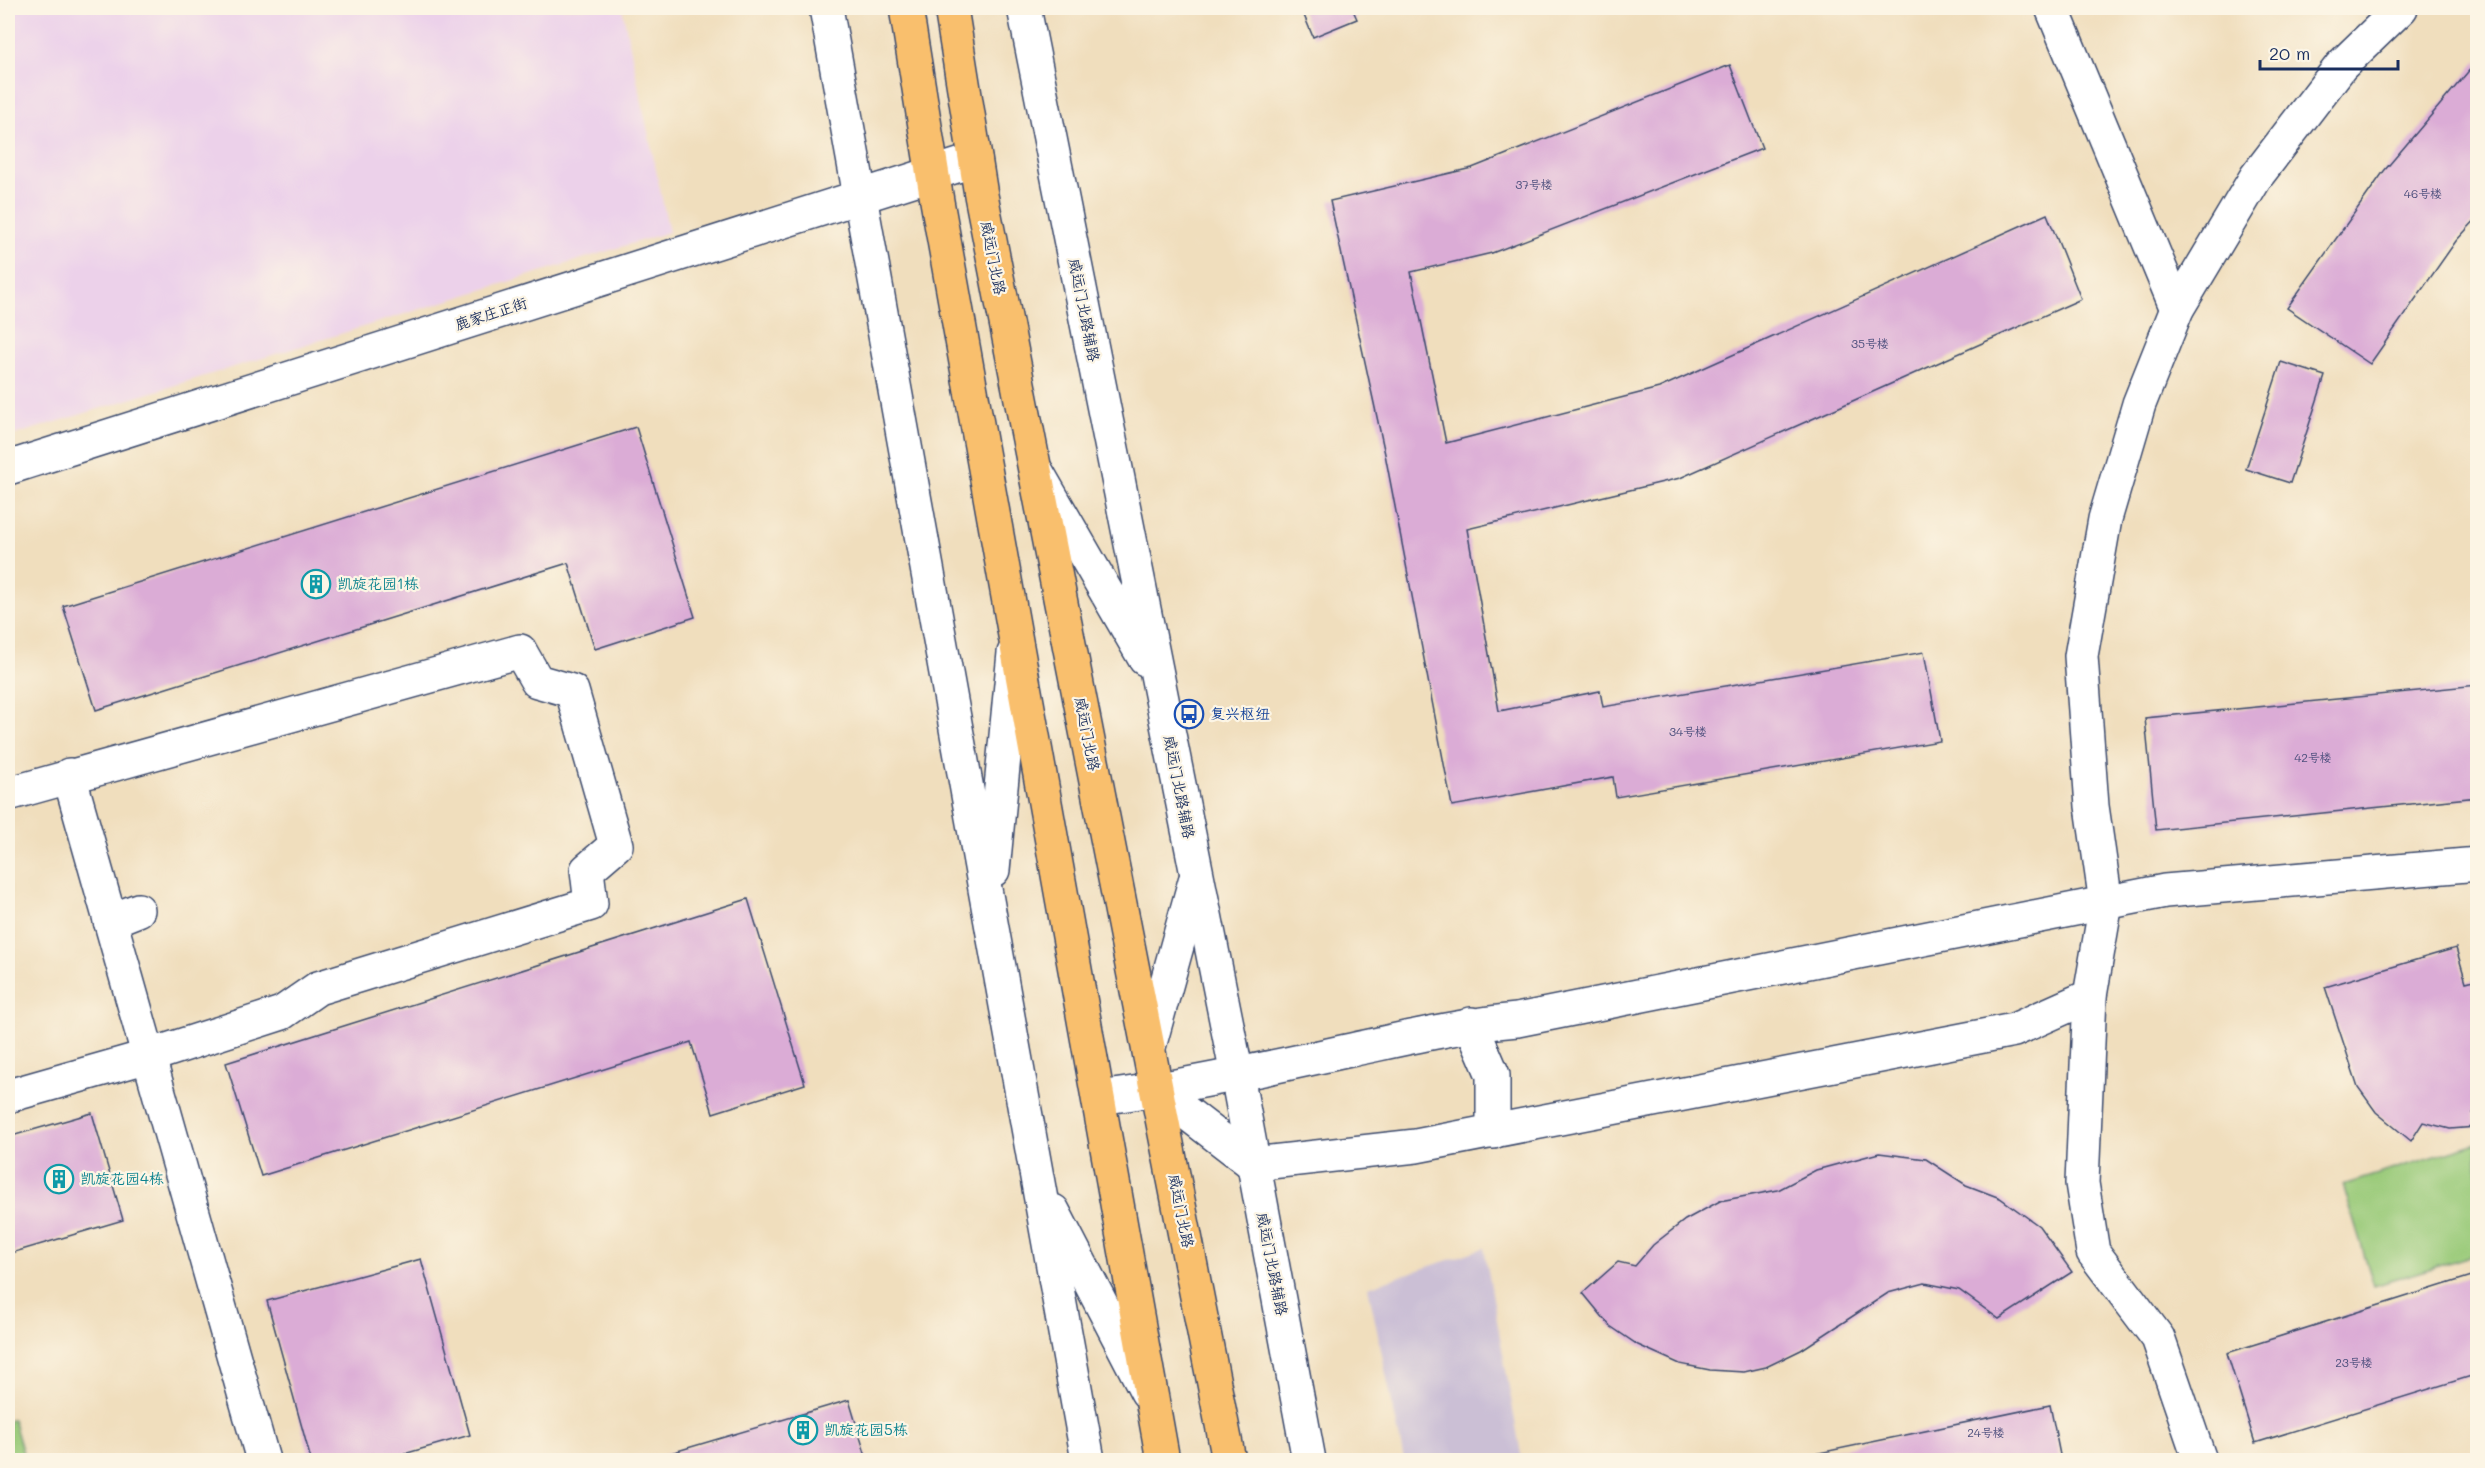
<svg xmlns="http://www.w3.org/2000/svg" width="2485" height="1468" viewBox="0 0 2485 1468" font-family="Mali,'LXGW WenKai TC',sans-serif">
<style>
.built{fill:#ecd1ea}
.industrial{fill:#cbbfd5}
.green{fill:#9aca79;stroke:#5a7c6c;stroke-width:1.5}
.building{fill:#dbacd6}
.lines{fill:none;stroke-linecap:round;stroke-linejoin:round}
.minor-casing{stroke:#3b496c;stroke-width:36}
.major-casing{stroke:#3b496c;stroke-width:36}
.minor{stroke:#fff;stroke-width:33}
.major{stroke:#f9bf6d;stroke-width:33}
.labels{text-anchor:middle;stroke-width:4.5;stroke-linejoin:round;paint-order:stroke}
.number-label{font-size:12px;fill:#4b4e7c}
.street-label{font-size:15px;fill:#1b2f5e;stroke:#fcf5e5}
.culture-label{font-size:15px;fill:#0d838f;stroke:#fcf5e5;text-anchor:start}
.transit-label{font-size:15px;fill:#164399;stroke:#fcf5e5;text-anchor:start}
</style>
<rect width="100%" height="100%" fill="#fcf5e5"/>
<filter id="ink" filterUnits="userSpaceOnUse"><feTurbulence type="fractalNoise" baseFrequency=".0167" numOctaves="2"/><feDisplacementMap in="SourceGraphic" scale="12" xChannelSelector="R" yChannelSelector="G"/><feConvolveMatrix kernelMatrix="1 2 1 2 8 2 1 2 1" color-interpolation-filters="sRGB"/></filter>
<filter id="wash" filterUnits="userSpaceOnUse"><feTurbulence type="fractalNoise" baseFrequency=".008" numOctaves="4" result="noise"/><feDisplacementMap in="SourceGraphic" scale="24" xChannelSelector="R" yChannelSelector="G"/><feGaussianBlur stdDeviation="1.35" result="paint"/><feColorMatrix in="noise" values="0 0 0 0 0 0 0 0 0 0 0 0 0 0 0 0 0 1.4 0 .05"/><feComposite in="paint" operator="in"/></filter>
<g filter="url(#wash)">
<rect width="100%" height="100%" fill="#f0debd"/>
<polygon class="built" points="8,8 622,8 669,232 8,437"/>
<polygon class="industrial" points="1484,1248 1522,1460 1404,1460 1368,1287"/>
<g class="green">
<polygon points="2477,1143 2477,1254 2374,1286 2343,1185"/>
<polygon points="13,1419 25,1460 8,1460 8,1421"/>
</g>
<g id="blocks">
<g class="building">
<polygon points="1301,8 1352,8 1357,19 1313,37"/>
<polygon points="2478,60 2478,217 2456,241 2370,364 2287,308 2384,171"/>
<polygon points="1730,65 1762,148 1492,253 1411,272 1446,443 1659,388 2047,214 2081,299 1680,478 1467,529 1499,711 1600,691 1603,707 1924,652 1940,741 1616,797 1613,777 1452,806 1385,454 1330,201 1472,168"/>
<polygon points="2281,362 2325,376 2290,483 2246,469"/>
<polygon points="636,427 695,617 595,649 568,563 96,710 63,606"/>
<polygon points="2478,685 2478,797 2156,830 2145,718"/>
<polygon points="8,732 13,749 8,751"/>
<polygon points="748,899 805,1084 713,1113 691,1042 261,1176 226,1063"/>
<polygon points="2456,948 2466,982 2478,979 2478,1112 2473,1113 2476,1127 2450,1129 2423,1122 2411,1141 2376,1112 2358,1087 2325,987"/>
<polygon points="92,1113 123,1220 8,1254 8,1137"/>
<polygon points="1879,1153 1926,1159 1966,1185 2000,1198 2039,1226 2072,1272 1999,1319 1959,1290 1925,1283 1888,1293 1801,1350 1766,1367 1744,1372 1710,1370 1680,1364 1638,1345 1610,1326 1583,1293 1618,1262 1635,1266 1653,1245 1685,1220 1720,1201 1778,1190 1816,1170"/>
<polygon points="421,1259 470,1435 383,1460 311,1460 267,1301"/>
<polygon points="2478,1274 2478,1374 2255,1443 2227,1353"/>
<polygon points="849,1400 867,1460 647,1460"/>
<polygon points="2050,1405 2061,1460 1790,1460 1790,1459"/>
</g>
</g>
</g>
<g filter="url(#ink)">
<use href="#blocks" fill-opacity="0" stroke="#3b496c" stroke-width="1.5"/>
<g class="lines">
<g class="minor-casing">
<g id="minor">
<polyline points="826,8 1088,1460"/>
<polyline points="1024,8 1237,1075 1309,1460"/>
<polyline points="2052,8 2177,309"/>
<polyline points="8,468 975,160"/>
<polyline points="1037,472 1145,659"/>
<polyline points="69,775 263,1460"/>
<polyline points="8,794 520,651 537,681 572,691 616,845 587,870 591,904 318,988 282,1013 149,1056 8,1096"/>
<polyline points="993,870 1014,653"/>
<polyline points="110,921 138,910"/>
<polyline points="2090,996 2082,1183 2093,1252 2158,1338 2200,1460"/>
<polyline points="1471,1024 1493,1075 1493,1132"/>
<polyline points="1149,1047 1195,881"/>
<polyline points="1157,1090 1253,1164 1416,1146 2014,1030 2090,996 2106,903 2092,806 2081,656 2105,519 2139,404 2177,309 2256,177 2341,66 2401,8"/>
<path d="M1099 1098C1182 1087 1264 1069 1346 1051 1403 1039 1459 1025 1517 1020L2165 891 2478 864"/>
<polyline points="1053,1211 1147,1392"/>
</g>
</g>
<g class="major-casing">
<g id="major">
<polyline points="906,8 937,201 1163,1460"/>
<polyline points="951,8 981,195 1229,1460"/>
</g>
</g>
<use href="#minor" class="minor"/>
<use href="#major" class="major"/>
</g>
</g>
<defs>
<g id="building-ring" transform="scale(1.5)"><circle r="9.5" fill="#fcf5e5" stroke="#0f9aa8" stroke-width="1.5"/><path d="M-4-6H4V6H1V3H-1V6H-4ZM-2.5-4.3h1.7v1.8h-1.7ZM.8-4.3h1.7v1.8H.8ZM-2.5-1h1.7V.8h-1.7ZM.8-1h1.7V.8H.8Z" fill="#0f9aa8"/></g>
<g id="bus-ring" transform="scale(1.5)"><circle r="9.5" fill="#fcf5e5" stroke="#1a4fb4" stroke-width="1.5"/><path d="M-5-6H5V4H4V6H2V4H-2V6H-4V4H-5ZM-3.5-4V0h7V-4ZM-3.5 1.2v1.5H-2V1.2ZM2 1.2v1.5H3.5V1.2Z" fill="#1a4fb4"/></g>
</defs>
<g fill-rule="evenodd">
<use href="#building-ring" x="316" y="584"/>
<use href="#bus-ring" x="1189" y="714"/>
<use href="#building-ring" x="59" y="1179"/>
<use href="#building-ring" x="803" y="1430"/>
</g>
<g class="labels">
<g class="number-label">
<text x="1534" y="189">37号楼</text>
<text x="2423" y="198">46号楼</text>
<text x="1870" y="348">35号楼</text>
<text x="1688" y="736">34号楼</text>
<text x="2313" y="762">42号楼</text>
<text x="2354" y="1367">23号楼</text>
<text x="1986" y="1437">24号楼</text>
</g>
<g class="street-label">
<text transform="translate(993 258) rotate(79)" y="5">威远门北路</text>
<text transform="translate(1084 310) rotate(79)" y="5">威远门北路辅路</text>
<text transform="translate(491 314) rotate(-18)" y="5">鹿家庄正街</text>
<text transform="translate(1087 734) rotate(79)" y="5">威远门北路</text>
<text transform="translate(1179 787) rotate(79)" y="5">威远门北路辅路</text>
<text transform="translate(1181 1211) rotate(79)" y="5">威远门北路</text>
<text transform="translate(1272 1264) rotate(79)" y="5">威远门北路辅路</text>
</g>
<g class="culture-label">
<text x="337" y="589">凯旋花园1栋</text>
<text x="80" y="1184">凯旋花园4栋</text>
<text x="824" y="1435">凯旋花园5栋</text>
</g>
<g class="transit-label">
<text x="1210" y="719">复兴枢纽</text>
</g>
</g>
<rect width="2485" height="1468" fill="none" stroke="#fcf5e5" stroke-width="30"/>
<path d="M2260 60v9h138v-9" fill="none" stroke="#1b2f5e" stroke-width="3"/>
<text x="2269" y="60" font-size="18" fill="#1b2f5e" stroke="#fcf5e5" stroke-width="4.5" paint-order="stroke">20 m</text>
</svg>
